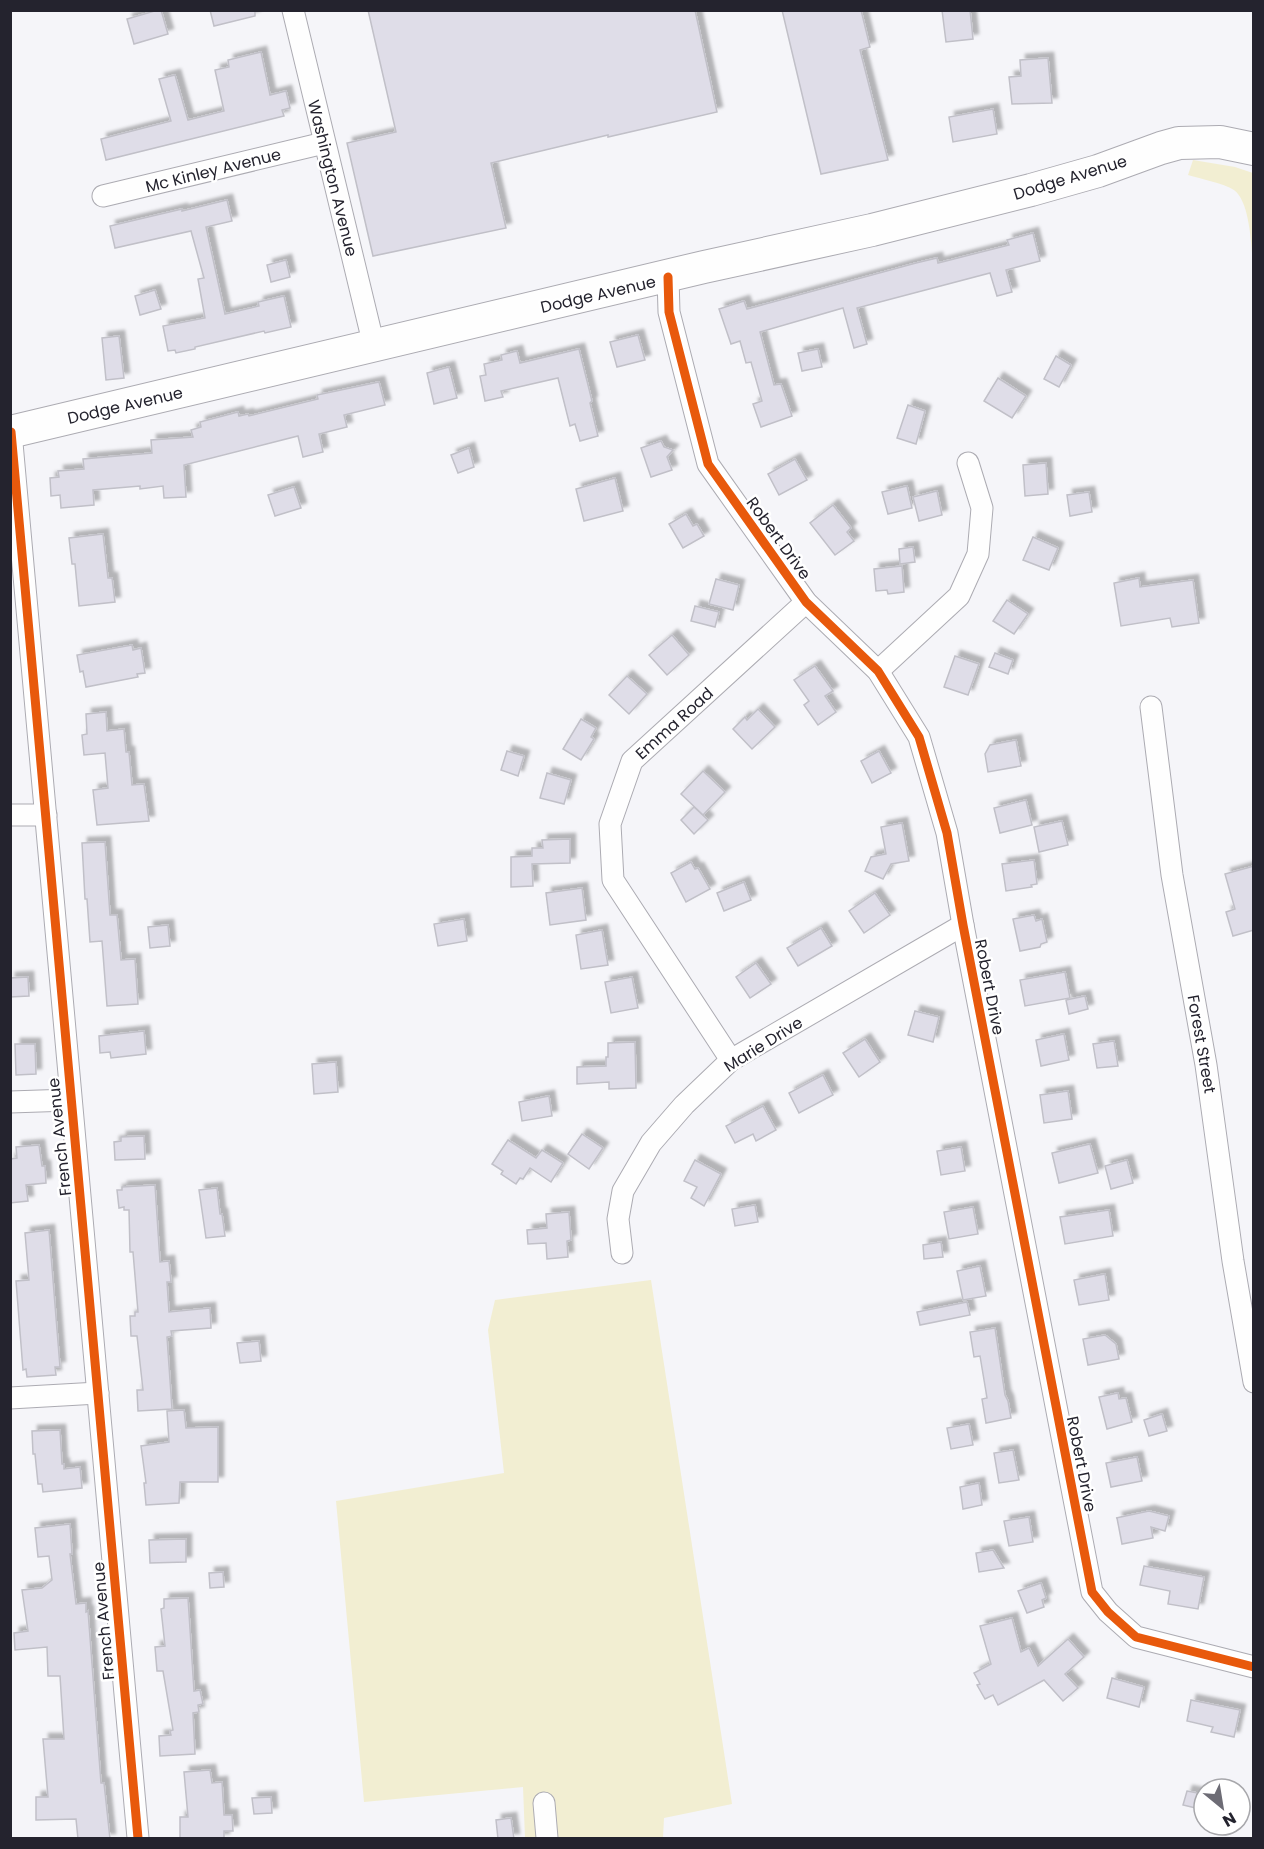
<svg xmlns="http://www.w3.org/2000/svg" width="1264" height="1849" viewBox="0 0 1264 1849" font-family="Poppins,sans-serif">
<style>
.green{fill:#f2eed2}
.building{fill:#dfdde8;stroke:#c1c0c8;stroke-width:1.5;filter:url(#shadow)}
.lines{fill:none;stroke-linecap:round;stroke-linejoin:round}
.minor-casing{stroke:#acabb2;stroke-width:23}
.secondary-casing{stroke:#acabb2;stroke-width:34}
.minor{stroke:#fefefe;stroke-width:21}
.secondary{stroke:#fefefe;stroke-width:32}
.cycleway-casing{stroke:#fff;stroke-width:13}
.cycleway{stroke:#e8590c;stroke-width:9}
.labels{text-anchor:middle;stroke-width:5;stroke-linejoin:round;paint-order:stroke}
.street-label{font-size:16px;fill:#24232e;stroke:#fff}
</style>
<defs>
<filter id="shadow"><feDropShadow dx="5.5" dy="-5.5" stdDeviation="1.5" flood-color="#0004"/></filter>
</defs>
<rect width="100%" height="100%" fill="#f5f5f9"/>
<g class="green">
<path d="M1193 160 1235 167 1253 173V263C1251 244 1250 202 1234 190 1223 183 1201 179 1188 175Z"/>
<polygon points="651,1280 732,1804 664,1818 663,1838 525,1838 523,1787 364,1802 336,1501 504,1473 488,1330 495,1300"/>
</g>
<g class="building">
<polygon points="158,10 161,10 168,34 134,44 127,19"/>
<polygon points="210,10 255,10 255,16 214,26"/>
<polygon points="368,10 695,10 717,112 608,137 608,135 491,163 506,228 373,256 347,143 396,132"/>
<polygon points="782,10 861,10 870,47 860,50 888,160 821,174"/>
<polygon points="942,10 970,10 973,39 946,42"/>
<polygon points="261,52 270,95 286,91 290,108 282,110 284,116 106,160 101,139 171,121 159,79 175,75 188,120 224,111 215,70 229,67 228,60"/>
<polygon points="1048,58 1052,103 1012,104 1009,77 1021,76 1020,60"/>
<polygon points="993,109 997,134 953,142 949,117"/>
<polygon points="227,200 232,221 206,227 225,314 259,306 258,302 284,296 291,327 265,333 264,331 195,347 195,349 176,353 175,350 168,351 163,326 205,318 198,279 204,278 191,231 115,248 110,226 182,209 182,211"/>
<polygon points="1033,233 1040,261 1006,270 1012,292 997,296 990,273 857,308 867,344 854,348 843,308 760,332 774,385 781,384 792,416 761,427 753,404 762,401 751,362 746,363 740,341 731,344 719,309 744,301 747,309 916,263 937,258 938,263 1009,245 1007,240"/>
<polygon points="286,260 290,277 271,282 267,265"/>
<polygon points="155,290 161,309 140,315 135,296"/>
<polygon points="638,335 645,360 617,367 610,342"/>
<polygon points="119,336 124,378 106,380 102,338"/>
<polygon points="579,349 592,401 590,403 598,436 580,441 575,424 570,426 558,378 501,391 503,397 485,401 480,376 486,375 484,364 502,360 501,355 517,351 520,363"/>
<polygon points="818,349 822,367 802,371 798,353"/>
<polygon points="1056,356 1071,365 1059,387 1044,379"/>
<polygon points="449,367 457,398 434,404 427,373"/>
<polygon points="998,378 1026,396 1012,418 984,401"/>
<polygon points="379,382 385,405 344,415 347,427 319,434 323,452 303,457 298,436 184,465 186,497 164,498 163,486 140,489 140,486 93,490 94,505 61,508 60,495 51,496 50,478 59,477 58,471 84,469 83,459 152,453 151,440 193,437 191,430 201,427 200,422 238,412 239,416 248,414 249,416 318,399 317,395"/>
<polygon points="908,405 925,411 916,444 897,438"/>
<polygon points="661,441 664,447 673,450 667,457 672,470 651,477 641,448"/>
<polygon points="469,448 474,467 458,473 451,455"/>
<polygon points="795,459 807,480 779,495 768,474"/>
<polygon points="1046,463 1048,494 1025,496 1023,465"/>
<polygon points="615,478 623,511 584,521 576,489"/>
<polygon points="907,486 912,508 888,514 882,492"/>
<polygon points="294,487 301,508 275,516 268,495"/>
<polygon points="937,491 942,515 919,521 913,497"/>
<polygon points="1089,492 1092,512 1070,516 1067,495"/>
<polygon points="833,505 851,528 847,532 854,541 835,555 810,523"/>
<polygon points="686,514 693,526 697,524 704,536 683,548 669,524"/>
<polygon points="103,534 108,578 112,578 115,602 79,606 75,564 72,564 69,538"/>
<polygon points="1033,537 1058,548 1049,570 1023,560"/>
<polygon points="913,547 915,562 900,564 899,549"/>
<polygon points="902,566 904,592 888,594 887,590 876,591 874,569"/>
<polygon points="1139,578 1140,587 1193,580 1199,623 1172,627 1170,618 1121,626 1114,583"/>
<polygon points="716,579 739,585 733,610 709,604"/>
<polygon points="1007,600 1028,614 1014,634 993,621"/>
<polygon points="695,606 719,612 715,627 691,621"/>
<polygon points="672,635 689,655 667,675 649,655"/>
<polygon points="132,645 133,650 141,648 145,673 137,674 138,677 86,687 83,671 80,672 77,655"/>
<polygon points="995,653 1013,660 1008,674 989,667"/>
<polygon points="955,656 979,664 968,695 944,687"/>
<polygon points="815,666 833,691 825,696 836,712 818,725 804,705 809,701 794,680"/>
<polygon points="627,676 647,694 629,714 609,695"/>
<polygon points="758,709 775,727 752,749 733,729 745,717 747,720"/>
<polygon points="106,712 107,731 124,729 126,752 129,752 132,785 144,784 149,821 97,825 93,790 108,788 105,753 84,755 82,735 87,734 86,714"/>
<polygon points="581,719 596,728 591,737 594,739 581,760 563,749"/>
<polygon points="1016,740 1021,766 988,772 985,754 990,745"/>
<polygon points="507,751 524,756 518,776 501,770"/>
<polygon points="879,751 891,773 872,783 861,761"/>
<polygon points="703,771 725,792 703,815 681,794"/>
<polygon points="547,773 571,780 564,804 540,798"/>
<polygon points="1026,800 1032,825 1000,833 994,808"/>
<polygon points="694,807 708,820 694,834 681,820"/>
<polygon points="1062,821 1068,845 1039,852 1034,827"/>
<polygon points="902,823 909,861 891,864 883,879 865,871 871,857 886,854 881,827"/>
<polygon points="570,839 570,863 532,864 533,886 511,887 511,857 532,856 532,848 543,848 542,840"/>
<polygon points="105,842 110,915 117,915 121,960 135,959 138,1004 107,1006 102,941 90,942 87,899 85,899 82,843"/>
<polygon points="1034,860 1037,884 1031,885 1032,887 1006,891 1002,864"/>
<polygon points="691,862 695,869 698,868 710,889 686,902 671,873"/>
<polygon points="1254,866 1254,930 1233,936 1226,912 1235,909 1225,874"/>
<polygon points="744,882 751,900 724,911 717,893"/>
<polygon points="582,888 586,920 550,925 546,893"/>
<polygon points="875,893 890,915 864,933 849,911"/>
<polygon points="1034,915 1036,921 1042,919 1047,942 1041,944 1040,947 1020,951 1013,919"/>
<polygon points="464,919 467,941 438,946 434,924"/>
<polygon points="168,925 170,946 150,948 148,927"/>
<polygon points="821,928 832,946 798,966 787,948"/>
<polygon points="602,930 608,965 581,969 576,935"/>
<polygon points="756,963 771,984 750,998 736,977"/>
<polygon points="1065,972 1070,998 1025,1006 1020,980"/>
<polygon points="28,977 29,996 10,997 10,978"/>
<polygon points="632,977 638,1008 611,1013 605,982"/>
<polygon points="1085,996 1088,1009 1069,1014 1066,1000"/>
<polygon points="915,1011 939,1017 933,1042 908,1035"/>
<polygon points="144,1031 146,1054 111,1058 110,1052 100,1053 99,1036"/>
<polygon points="1064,1034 1069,1060 1041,1066 1036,1040"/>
<polygon points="865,1039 880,1062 859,1077 843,1053"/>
<polygon points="1114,1041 1118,1066 1097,1068 1093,1044"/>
<polygon points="635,1042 636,1088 609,1089 609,1082 577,1084 577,1067 606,1066 606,1057 608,1057 608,1043"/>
<polygon points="15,1044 35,1044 36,1074 16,1075"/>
<polygon points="336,1062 338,1092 314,1094 312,1064"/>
<polygon points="823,1075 833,1095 799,1113 789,1093"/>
<polygon points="1068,1091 1072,1119 1044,1123 1040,1095"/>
<polygon points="549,1096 552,1116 522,1121 519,1102"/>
<polygon points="763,1106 776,1130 756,1141 753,1134 735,1143 726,1126"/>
<polygon points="582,1134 603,1148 589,1169 568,1154"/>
<polygon points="144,1136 145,1159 115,1160 114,1142 121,1141 121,1137"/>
<polygon points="508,1140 536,1158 542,1150 563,1163 551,1182 530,1168 523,1179 520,1178 516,1184 501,1174 503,1171 492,1164"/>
<polygon points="1090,1144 1098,1173 1059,1183 1052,1153"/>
<polygon points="39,1145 42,1166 45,1166 46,1183 26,1185 28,1201 10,1203 10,1159 17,1158 16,1147"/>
<polygon points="961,1147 965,1171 941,1175 937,1151"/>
<polygon points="695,1160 721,1174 704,1206 691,1198 697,1187 684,1181"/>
<polygon points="1127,1160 1133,1183 1111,1189 1105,1166"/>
<polygon points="155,1185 160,1262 169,1261 171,1282 167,1282 169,1312 210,1308 211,1328 171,1331 172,1336 167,1337 172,1409 138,1411 137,1390 143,1390 137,1336 131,1336 130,1316 135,1316 135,1312 138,1312 133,1252 130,1252 129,1210 124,1210 124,1207 119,1208 117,1190 122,1190 122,1187"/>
<polygon points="217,1188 220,1214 222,1214 225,1236 206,1238 199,1190"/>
<polygon points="755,1205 758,1222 735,1226 732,1209"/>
<polygon points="973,1207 978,1234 949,1239 944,1212"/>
<polygon points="1109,1210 1113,1236 1065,1244 1060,1217"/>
<polygon points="569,1212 571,1240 567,1241 568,1257 547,1259 546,1243 528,1244 527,1230 547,1228 546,1214"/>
<polygon points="49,1230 60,1367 55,1367 56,1375 27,1377 26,1369 23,1370 16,1281 29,1280 25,1233"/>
<polygon points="941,1242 943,1257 924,1259 923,1245"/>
<polygon points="980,1266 986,1296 963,1300 957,1271"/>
<polygon points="1105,1274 1109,1300 1079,1305 1074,1280"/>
<polygon points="967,1302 970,1315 920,1325 917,1312"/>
<polygon points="995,1328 1005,1395 1008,1401 1011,1418 986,1423 982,1399 987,1398 980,1356 974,1357 970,1332"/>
<polygon points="1105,1335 1116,1344 1119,1359 1088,1365 1083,1339"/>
<polygon points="259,1341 261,1361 240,1363 237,1343"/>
<polygon points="1118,1393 1119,1399 1126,1398 1132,1422 1107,1429 1099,1397"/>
<polygon points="184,1410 186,1428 218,1427 218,1482 180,1482 179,1503 146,1505 144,1483 146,1483 141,1446 169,1442 167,1411"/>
<polygon points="1162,1414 1167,1431 1149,1436 1144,1420"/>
<polygon points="969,1424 973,1445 951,1449 947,1428"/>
<polygon points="60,1430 62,1464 64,1464 64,1469 80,1467 82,1488 43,1492 42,1484 38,1484 35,1454 33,1454 32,1431"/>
<polygon points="1013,1450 1019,1480 999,1483 994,1453"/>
<polygon points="1137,1457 1142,1481 1111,1487 1106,1463"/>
<polygon points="979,1483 982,1505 963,1509 960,1487"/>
<polygon points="1149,1511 1169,1516 1165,1531 1151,1527 1153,1538 1122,1544 1117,1518 1116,1518"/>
<polygon points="1029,1517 1033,1542 1009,1546 1004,1521"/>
<polygon points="70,1524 72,1554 70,1554 76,1604 86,1603 86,1612 88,1611 101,1783 104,1783 110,1839 78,1839 76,1819 36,1820 36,1797 48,1797 43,1739 64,1739 60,1676 48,1676 47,1647 15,1650 14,1633 28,1631 22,1590 42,1588 52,1580 49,1556 38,1557 35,1528"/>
<polygon points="186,1539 186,1562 150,1563 149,1540"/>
<polygon points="993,1550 1004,1568 979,1572 976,1553"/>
<polygon points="1144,1566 1204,1577 1198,1609 1168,1604 1170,1591 1140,1585"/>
<polygon points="223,1572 224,1587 210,1588 209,1573"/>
<polygon points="1041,1583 1046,1598 1042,1600 1044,1607 1027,1613 1018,1591"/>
<polygon points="188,1598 194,1691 200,1690 203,1704 198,1705 199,1712 193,1713 195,1754 160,1756 159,1736 171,1735 170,1731 173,1730 163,1671 157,1671 155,1647 165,1646 161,1609 164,1608 164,1599"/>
<polygon points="1012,1618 1021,1652 1029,1648 1038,1666 1068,1639 1084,1657 1065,1674 1078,1688 1063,1701 1044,1680 998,1705 993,1695 985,1699 977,1685 980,1684 974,1673 991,1664 980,1626"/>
<polygon points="1112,1678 1144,1687 1139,1707 1107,1698"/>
<polygon points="1191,1700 1240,1710 1234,1737 1211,1732 1213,1727 1187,1721"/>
<polygon points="210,1770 212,1783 222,1782 224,1815 232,1815 233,1831 224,1831 224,1839 180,1839 180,1817 188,1817 184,1772"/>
<polygon points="1187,1791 1203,1794 1200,1809 1183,1805"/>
<polygon points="271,1797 272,1813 254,1814 252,1798"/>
<polygon points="511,1818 514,1839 498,1839 496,1820"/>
</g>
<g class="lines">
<g class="minor-casing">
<g id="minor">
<polyline points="293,10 374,346"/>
<polyline points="103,196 324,143"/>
<polyline points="668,277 669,312 708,464 806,602 878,671 919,737 947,833 963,925 1092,1592 1108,1612 1136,1637 1254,1667"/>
<polyline points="11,432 138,1838"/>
<polyline points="878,671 959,596 978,554 982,508 968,463"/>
<polyline points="1151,707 1172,875 1206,1065 1233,1261 1254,1382"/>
<polyline points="10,815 46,815"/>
<polyline points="731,1060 613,880 610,824 632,761 806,602"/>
<polyline points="10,1102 70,1100"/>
<polyline points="622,1253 618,1219 623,1191 651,1143 684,1105 731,1060 963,925"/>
<polyline points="10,1398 98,1393"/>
<polyline points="544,1803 547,1838"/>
</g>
</g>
<g class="secondary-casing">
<polyline id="secondary" points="10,432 704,267 872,230 1031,190 1098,171 1161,148 1179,143 1220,142 1254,149"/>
</g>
<use href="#minor" class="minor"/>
<use href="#secondary" class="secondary"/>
<g class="cycleway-casing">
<g id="cycleway">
<polyline points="668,277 669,312 708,464 806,602 878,671 919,737 947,833 963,925 1092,1592 1108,1612 1136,1637 1254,1667"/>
<polyline points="11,432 138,1838"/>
</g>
</g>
<use href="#cycleway" class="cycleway"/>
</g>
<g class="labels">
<g class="street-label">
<text transform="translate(213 170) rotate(-14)" y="6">Mc Kinley Avenue</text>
<text transform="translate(1070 177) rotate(-17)" y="6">Dodge Avenue</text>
<text transform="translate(333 178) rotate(76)" y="6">Washington Avenue</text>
<text transform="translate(598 294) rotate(-13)" y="6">Dodge Avenue</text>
<text transform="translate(125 405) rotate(-13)" y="6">Dodge Avenue</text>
<text transform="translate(779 538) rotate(54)" y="6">Robert Drive</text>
<text transform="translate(674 723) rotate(-42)" y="6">Emma Road</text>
<text transform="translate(990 987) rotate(79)" y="6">Robert Drive</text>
<text transform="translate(763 1044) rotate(-32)" y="6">Marie Drive</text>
<text transform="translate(1202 1044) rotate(80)" y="6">Forest Street</text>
<text transform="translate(59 1137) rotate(-96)" y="6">French Avenue</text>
<text transform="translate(1082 1464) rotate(79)" y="6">Robert Drive</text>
<text transform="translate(103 1621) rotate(-95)" y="6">French Avenue</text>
</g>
</g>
<rect width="1264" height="1849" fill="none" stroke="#24232e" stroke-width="24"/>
<g transform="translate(1222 1807) rotate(150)"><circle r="28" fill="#ffffff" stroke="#a7a7ab" stroke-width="1.5"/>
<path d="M0-4.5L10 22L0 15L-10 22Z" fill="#6d6c75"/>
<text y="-9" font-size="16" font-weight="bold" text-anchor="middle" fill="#24232e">N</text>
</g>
</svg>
